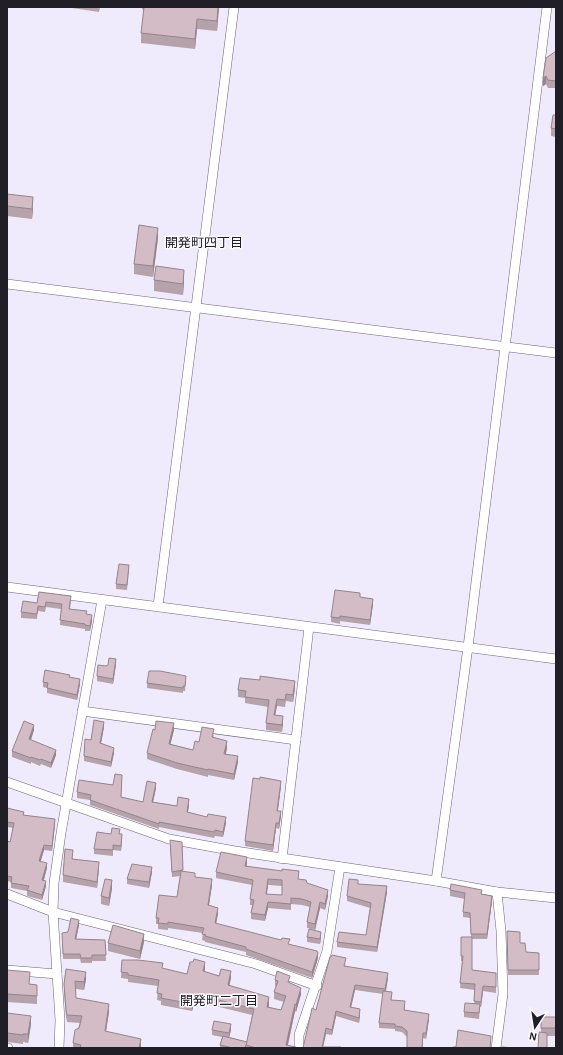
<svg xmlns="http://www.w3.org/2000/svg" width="563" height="1055" viewBox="0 0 563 1055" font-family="'Alegreya Sans','Noto Sans JP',sans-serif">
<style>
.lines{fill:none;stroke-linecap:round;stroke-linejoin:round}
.street-casing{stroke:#6b6578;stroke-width:10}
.street{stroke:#fff;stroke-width:9}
.wall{fill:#b5a2aa;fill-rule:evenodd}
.shaded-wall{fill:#94848b}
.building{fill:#d3bcc6;stroke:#94848b;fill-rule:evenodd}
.labels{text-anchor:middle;stroke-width:3;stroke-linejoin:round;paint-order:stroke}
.neighbourhood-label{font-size:13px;fill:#201e26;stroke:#fcfbff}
</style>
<rect width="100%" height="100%" fill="#f0ebfc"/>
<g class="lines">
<g class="street-casing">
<g id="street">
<polyline points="7,284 556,353"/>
<polyline points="7,587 556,659"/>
<polyline points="158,606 234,7"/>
<polyline points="82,711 296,740"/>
<polyline points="7,782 169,839 235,851 436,881 497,892 556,898"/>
<polyline points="282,859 309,627"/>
<polyline points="436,881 468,647 547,7"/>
<polyline points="7,894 53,912 256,964 317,986"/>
<polyline points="7,970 57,974"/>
<polyline points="7,1048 8,1048"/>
<polyline points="59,1048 60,1020 53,912 54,883 61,833 102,600"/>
<polyline points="299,1048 299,1035 327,951 340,867"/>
<polyline points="496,1048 503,994 501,931 497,892"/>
</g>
</g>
<use href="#street" class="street"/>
</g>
<g class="wall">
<polygon points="65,7 100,7 99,12"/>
<polygon points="142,7 219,7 217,31 197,29 195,49 141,43 141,33 144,10 142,9"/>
<polygon points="556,51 556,88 548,88 546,84 543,86 543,78"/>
<polygon points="556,115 556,137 551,136 551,128"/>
<polygon points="7,194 33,208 32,219 7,216"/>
<polygon points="158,238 153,277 134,274 134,264"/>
<polygon points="154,280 184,280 183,295 154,291"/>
<polygon points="129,570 127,590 116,589 116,584"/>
<polygon points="39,592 71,601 70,609 87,614 92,621 90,631 85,631 85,629 60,625 61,609 46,607 45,612 38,611 37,619 21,618 21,612 37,603"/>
<polygon points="360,597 373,604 370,625 340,621 340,624 331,622 331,617"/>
<polygon points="116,664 113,684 97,681 97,676"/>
<polygon points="70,677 80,684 77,700 47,693 47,688 43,687 43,682"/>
<polygon points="186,682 185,691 183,691 183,693 147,688 147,683"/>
<polygon points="295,688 293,702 286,701 285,707 277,706 275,715 283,723 282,732 266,730 266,723 268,707 245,703 245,698 238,697 238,690"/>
<polygon points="104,727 101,743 114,753 111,767 84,761 84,756 91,740"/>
<polygon points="34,730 31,740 56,755 51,768 41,764 40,766 31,762 31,764 12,757 12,751"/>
<polygon points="155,730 174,730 170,744 193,750 199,742 214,735 213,738 227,748 226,754 238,762 234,780 208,775 208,777 177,769 147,759 147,753"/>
<polygon points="122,781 121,797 143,802 156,788 153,802 177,806 189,805 188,812 226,823 223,837 215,836 214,838 159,827 159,829 90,805 90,800 77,798 77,792 113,785"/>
<polygon points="281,786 278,811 281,816 279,829 276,828 273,851 245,846 245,841"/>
<polygon points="7,808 24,815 55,824 52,851 44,850 41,861 47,868 44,880 46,886 42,900 27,896 27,891 11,888 11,882 7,881 7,841 10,842 13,828 7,827"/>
<polygon points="111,834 120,834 122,840 121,851 113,850 113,856 94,854 94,849"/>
<polygon points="182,842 183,871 212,885 209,905 218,914 216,923 290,945 318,958 312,978 246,955 246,952 205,942 205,941 202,940 203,933 168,928 168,930 158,929 158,924 156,924 156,918 177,897 180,876 172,877 170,845"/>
<polygon points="73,857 73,859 99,868 97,888 63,882 63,875"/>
<path d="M247 863V866L299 879 307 883 328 896 325 910 320 908 315 930 307 928V922L310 907 302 905 291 904V910L268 908 265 921 251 919V913L252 905H250V899L252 885 216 878V872ZM268 885 282 886V895L267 894Z"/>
<polygon points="152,872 149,888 127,884 127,879"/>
<polygon points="358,884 387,892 377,952 337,947 337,942 366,935 370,908 347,901 347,896"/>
<polygon points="112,888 109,906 101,904 101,896"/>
<polygon points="450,890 482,894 492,901 487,939 472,939 472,970 496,973 496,993 483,991 481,1007 480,1007 479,1019 464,1017 464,1012 474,1004 475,990 460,988 462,961 461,961 461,937 471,937 470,918 463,917 463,912 465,899 450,896"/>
<polygon points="79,925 76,939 105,940 106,961 92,961 92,963 81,963 80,959 63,959 62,933 68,932"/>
<polygon points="507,931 520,943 526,952 539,953 539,975 508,975"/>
<polygon points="307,937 321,937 320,944 307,942"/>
<polygon points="144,942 140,959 108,951 108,943"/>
<polygon points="122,960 187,974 205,969 204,972 231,978 229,985 269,1004 269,1007 281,1010 284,1002 274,999 274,992 276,987 275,986 275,980 290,983 301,994 296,1012 295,1011 288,1045 296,1048 220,1048 220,1045 222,1037 212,1035 212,1030 231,1030 229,1037 247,1042 252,1015 195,1001 192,1011 161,1005 161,1001 157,1000 158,986 128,982 128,979 121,978"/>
<polygon points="346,964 345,967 388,978 386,991 392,1000 405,1007 405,1010 429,1019 426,1039 423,1038 423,1048 407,1048 407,1037 402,1032 395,1031 395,1029 379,1028 379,1023 383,994 355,990 351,1007 360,1015 359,1023 336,1016 332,1035 326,1034 303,1048 316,1010"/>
<polygon points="66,969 86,979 84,990 76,989 76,998 109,1012 106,1031 141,1046 141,1048 73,1048 73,1043 80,1023 67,1022 66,1017 64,992 64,984"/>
<polygon points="7,970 30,984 37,985 37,1004 7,1002"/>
<polygon points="7,1013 31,1024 28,1043 23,1042 23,1044 7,1042"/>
<polygon points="541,1017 556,1017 556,1036 547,1036 541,1033"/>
</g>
<g class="shaded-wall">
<polygon points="218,7 219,7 217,31 217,21"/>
<polygon points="197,19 197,29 195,49 195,39"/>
<polygon points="546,76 546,84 543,86 543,78"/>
<polygon points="33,197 33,208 32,219 32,209"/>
<polygon points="158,228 158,238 153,277 153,266"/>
<polygon points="184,270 184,280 183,295 183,284"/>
<polygon points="373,599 373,604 370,625 370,620"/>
<polygon points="92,615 92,621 90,631 90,626"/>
<polygon points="116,659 116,664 113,684 113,679"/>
<polygon points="80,679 80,684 77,700 77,695"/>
<polygon points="295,681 295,688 293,702 293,695"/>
<polygon points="277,699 277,706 274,721 274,715"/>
<polygon points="283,716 283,723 282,732 282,725"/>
<polygon points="104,722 104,727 100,749 100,743"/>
<polygon points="174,723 174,730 169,750 169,744"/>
<polygon points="34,725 34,730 29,745 29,739"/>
<polygon points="227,741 227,748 224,760 224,754"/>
<polygon points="114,748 114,753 111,767 111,762"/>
<polygon points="56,750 56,755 51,768 51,763"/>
<polygon points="238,756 238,762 234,780 234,774"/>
<polygon points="281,781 281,786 277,816 277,811"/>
<polygon points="156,783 156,788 152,807 152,802"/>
<polygon points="189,799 189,805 187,818 187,812"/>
<polygon points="281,811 281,816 279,829 279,823"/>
<polygon points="226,817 226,823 223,837 223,832"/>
<polygon points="55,819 55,824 52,851 52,846"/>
<polygon points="276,823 276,828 273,851 273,845"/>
<polygon points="122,834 122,840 121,851 121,846"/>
<polygon points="44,845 44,850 39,866 39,861"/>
<polygon points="247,857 247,863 245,872 245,866"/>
<polygon points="99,862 99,868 97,888 97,882"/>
<polygon points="47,863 47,868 42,885 42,880"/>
<polygon points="152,867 152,872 149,888 149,882"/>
<polygon points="212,879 212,885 208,911 208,905"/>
<polygon points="268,879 268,885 266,900 266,894"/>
<polygon points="112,880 112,888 109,906 109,898"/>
<polygon points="46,881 46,886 42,900 42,895"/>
<polygon points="387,886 387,892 377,952 377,947"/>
<polygon points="328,890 328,896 325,910 325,904"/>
<polygon points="492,896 492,901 487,939 487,934"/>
<polygon points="268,902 268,908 265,921 265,915"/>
<polygon points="320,902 320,908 315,930 315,924"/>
<polygon points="218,908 218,914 215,929 215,923"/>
<polygon points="79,920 79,925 75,945 75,939"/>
<polygon points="321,932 321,937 320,944 320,939"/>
<polygon points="144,934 144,942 140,959 140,951"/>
<polygon points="318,953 318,958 312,978 312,972"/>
<polygon points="205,962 205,969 203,978 203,971"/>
<polygon points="231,971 231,978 228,992 228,985"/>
<polygon points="86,972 86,979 84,990 84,982"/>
<polygon points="388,973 388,978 385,995 385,989"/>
<polygon points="355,985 355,990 350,1012 350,1007"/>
<polygon points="483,986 483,991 481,1007 481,1002"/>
<polygon points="301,988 301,994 296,1012 296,1005"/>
<polygon points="195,994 195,1001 192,1011 192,1004"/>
<polygon points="269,997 269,1004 267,1014 267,1007"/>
<polygon points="109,1004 109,1012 105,1038 105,1031"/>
<polygon points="295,1004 295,1011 287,1048 286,1045"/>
<polygon points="360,1009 360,1015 359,1023 359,1018"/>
<polygon points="336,1011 336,1016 332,1035 332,1030"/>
<polygon points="429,1014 429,1019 426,1039 426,1033"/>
<polygon points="31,1016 31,1024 28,1043 28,1034"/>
<polygon points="231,1024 231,1030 229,1038 229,1033"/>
<polygon points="326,1028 326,1034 323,1048 322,1048"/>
<polygon points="141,1039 141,1048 139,1048"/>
</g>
<g class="building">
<polygon points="144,7 218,7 217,21 197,19 195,39 141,33"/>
<polygon points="556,51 556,81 548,80 546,76 543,78 546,58"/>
<polygon points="553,115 556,115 556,129 551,128"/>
<polygon points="7,194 33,197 32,209 7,206"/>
<polygon points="139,225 158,228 153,266 134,264"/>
<polygon points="156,266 184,270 183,284 154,280"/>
<polygon points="119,564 129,565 127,585 116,584"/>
<polygon points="335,590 360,593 360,597 373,599 370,620 340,616 340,618 331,617"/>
<polygon points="39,592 71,596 69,609 87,611 86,614 92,615 90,626 85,625 85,624 60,620 62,604 46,602 45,607 38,606 37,614 21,612 23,601 37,603"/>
<polygon points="109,658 116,659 113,679 97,676 98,665 106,666 108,665"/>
<polygon points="45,670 70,675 69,677 80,679 77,695 47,688 48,683 43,682"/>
<polygon points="149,671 160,671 186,676 185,686 183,686 183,688 147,683"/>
<polygon points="260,676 295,681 293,695 286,694 285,700 277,699 274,715 283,716 282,725 266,723 269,700 245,697 246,691 238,690 240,678 260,680"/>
<polygon points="94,720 104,722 100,743 114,748 111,762 84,756 85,739 91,740"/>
<polygon points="24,721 34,725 29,739 56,750 51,763 41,759 40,760 31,757 31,758 12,751"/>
<polygon points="156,721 174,723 169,744 193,750 195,741 199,742 202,727 214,729 212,737 227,741 224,754 238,756 234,774 208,769 208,770 177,763 147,753 153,729 155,730"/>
<polygon points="115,774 122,775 121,797 143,802 147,781 156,783 152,802 177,806 178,797 189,799 187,812 207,817 208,814 226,817 223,832 215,830 214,832 159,822 159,824 90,800 91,795 77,792 79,780 113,785"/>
<polygon points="260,777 281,781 277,811 281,811 279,823 276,823 273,845 245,841 253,778 260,779"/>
<polygon points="7,808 24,812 23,815 55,819 52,846 44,845 39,861 47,863 42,880 46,881 42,895 27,890 29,886 11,883 12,877 7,876 7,841 10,842 14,823 7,822"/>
<polygon points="112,828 120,829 119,834 122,834 121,846 113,845 113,850 94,849 97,832 111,834"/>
<polygon points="170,840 182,842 183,870 172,872"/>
<polygon points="65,849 73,850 72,859 99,862 97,882 63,875"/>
<path d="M221 852 247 857 245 866 282 871V869L299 871 298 879 306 880 307 883 328 890 325 904 320 902 315 924 307 922 311 902 302 899 291 898V904L268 902 265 915 251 913 254 900 250 899 253 880 216 872ZM268 879 282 880V895L266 894Z"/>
<polygon points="132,864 152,867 149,882 127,879"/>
<polygon points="181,871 195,873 195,877 212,879 208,905 218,908 215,923 281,940 282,938 290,939 288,944 317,951 318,953 312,972 246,949 246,947 205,936 206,935 202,934 204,928 168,922 168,924 158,923 159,918 156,918 159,895 177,897"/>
<polygon points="105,879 112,880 109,898 101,896"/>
<polygon points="349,879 358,880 358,884 387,886 377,947 337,942 339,932 366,935 371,903 347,896"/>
<polygon points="451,884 482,890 481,894 492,896 487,934 471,934 470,913 463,912 465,893 450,890"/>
<polygon points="71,918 79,920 75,939 105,940 106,955 92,955 92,958 81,958 80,954 63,954 62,933 68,932"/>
<polygon points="113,925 144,934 140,951 108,943"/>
<polygon points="309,929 321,932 320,939 307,937"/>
<polygon points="507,931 520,932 520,943 525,943 526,952 539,953 539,970 508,970"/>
<polygon points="461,937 472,937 472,970 496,973 496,987 483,986 481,1002 474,1001 475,984 460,983 463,956 461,956"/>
<polygon points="332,955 346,958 344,966 388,973 385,989 355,985 350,1007 360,1009 359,1018 336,1011 332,1030 326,1028 322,1047 341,1047 341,1048 303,1048 311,1013 312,1008 316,1010 330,957 331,957"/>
<polygon points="194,959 205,962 203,971 219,976 221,969 231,971 228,985 269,997 267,1007 281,1010 286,996 274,992 278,981 275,980 277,971 290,976 288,982 301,988 296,1005 295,1004 286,1045 296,1047 295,1048 256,1048 246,1045 254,1009 195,994 192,1004 161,998 162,994 157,993 159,980 128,975 128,973 121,972 122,960 138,960 163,963 162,968 187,974 190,962 193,962"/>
<polygon points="66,969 86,972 84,982 75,981 76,998 109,1004 105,1031 141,1039 139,1048 80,1048 81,1045 73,1043 75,1030 79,1028 82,1016 67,1015 66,1010 64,984"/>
<polygon points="7,970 30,972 29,984 37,985 37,996 7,994"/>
<polygon points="383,991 392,992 391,1000 405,1001 404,1010 429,1014 426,1033 423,1033 422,1048 407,1048 407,1031 402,1027 395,1026 395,1024 379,1023"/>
<polygon points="465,1003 480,1004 479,1013 464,1012"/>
<polygon points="7,1013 31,1016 28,1034 23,1034 23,1035 7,1033"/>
<rect x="541" y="1017" width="15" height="11"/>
<polygon points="214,1021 231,1024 229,1033 212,1030"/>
<polygon points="458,1030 491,1036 490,1048 453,1048 453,1047 456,1047"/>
<polygon points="539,1032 547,1033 547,1048 538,1048"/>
<polygon points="223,1036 247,1042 245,1048 233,1048 220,1045"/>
<polygon points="502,1047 513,1048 502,1048"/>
</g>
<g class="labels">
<g class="neighbourhood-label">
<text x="204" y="247">開発町四丁目</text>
<text x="219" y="1005">開発町二丁目</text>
</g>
</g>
<rect width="563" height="1055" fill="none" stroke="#201e26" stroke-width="16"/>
<g transform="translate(535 1027) rotate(192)" stroke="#fcfbff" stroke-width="3" paint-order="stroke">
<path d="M0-3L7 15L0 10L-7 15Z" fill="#201e26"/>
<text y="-6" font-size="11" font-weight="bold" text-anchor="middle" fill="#201e26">N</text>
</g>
</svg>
